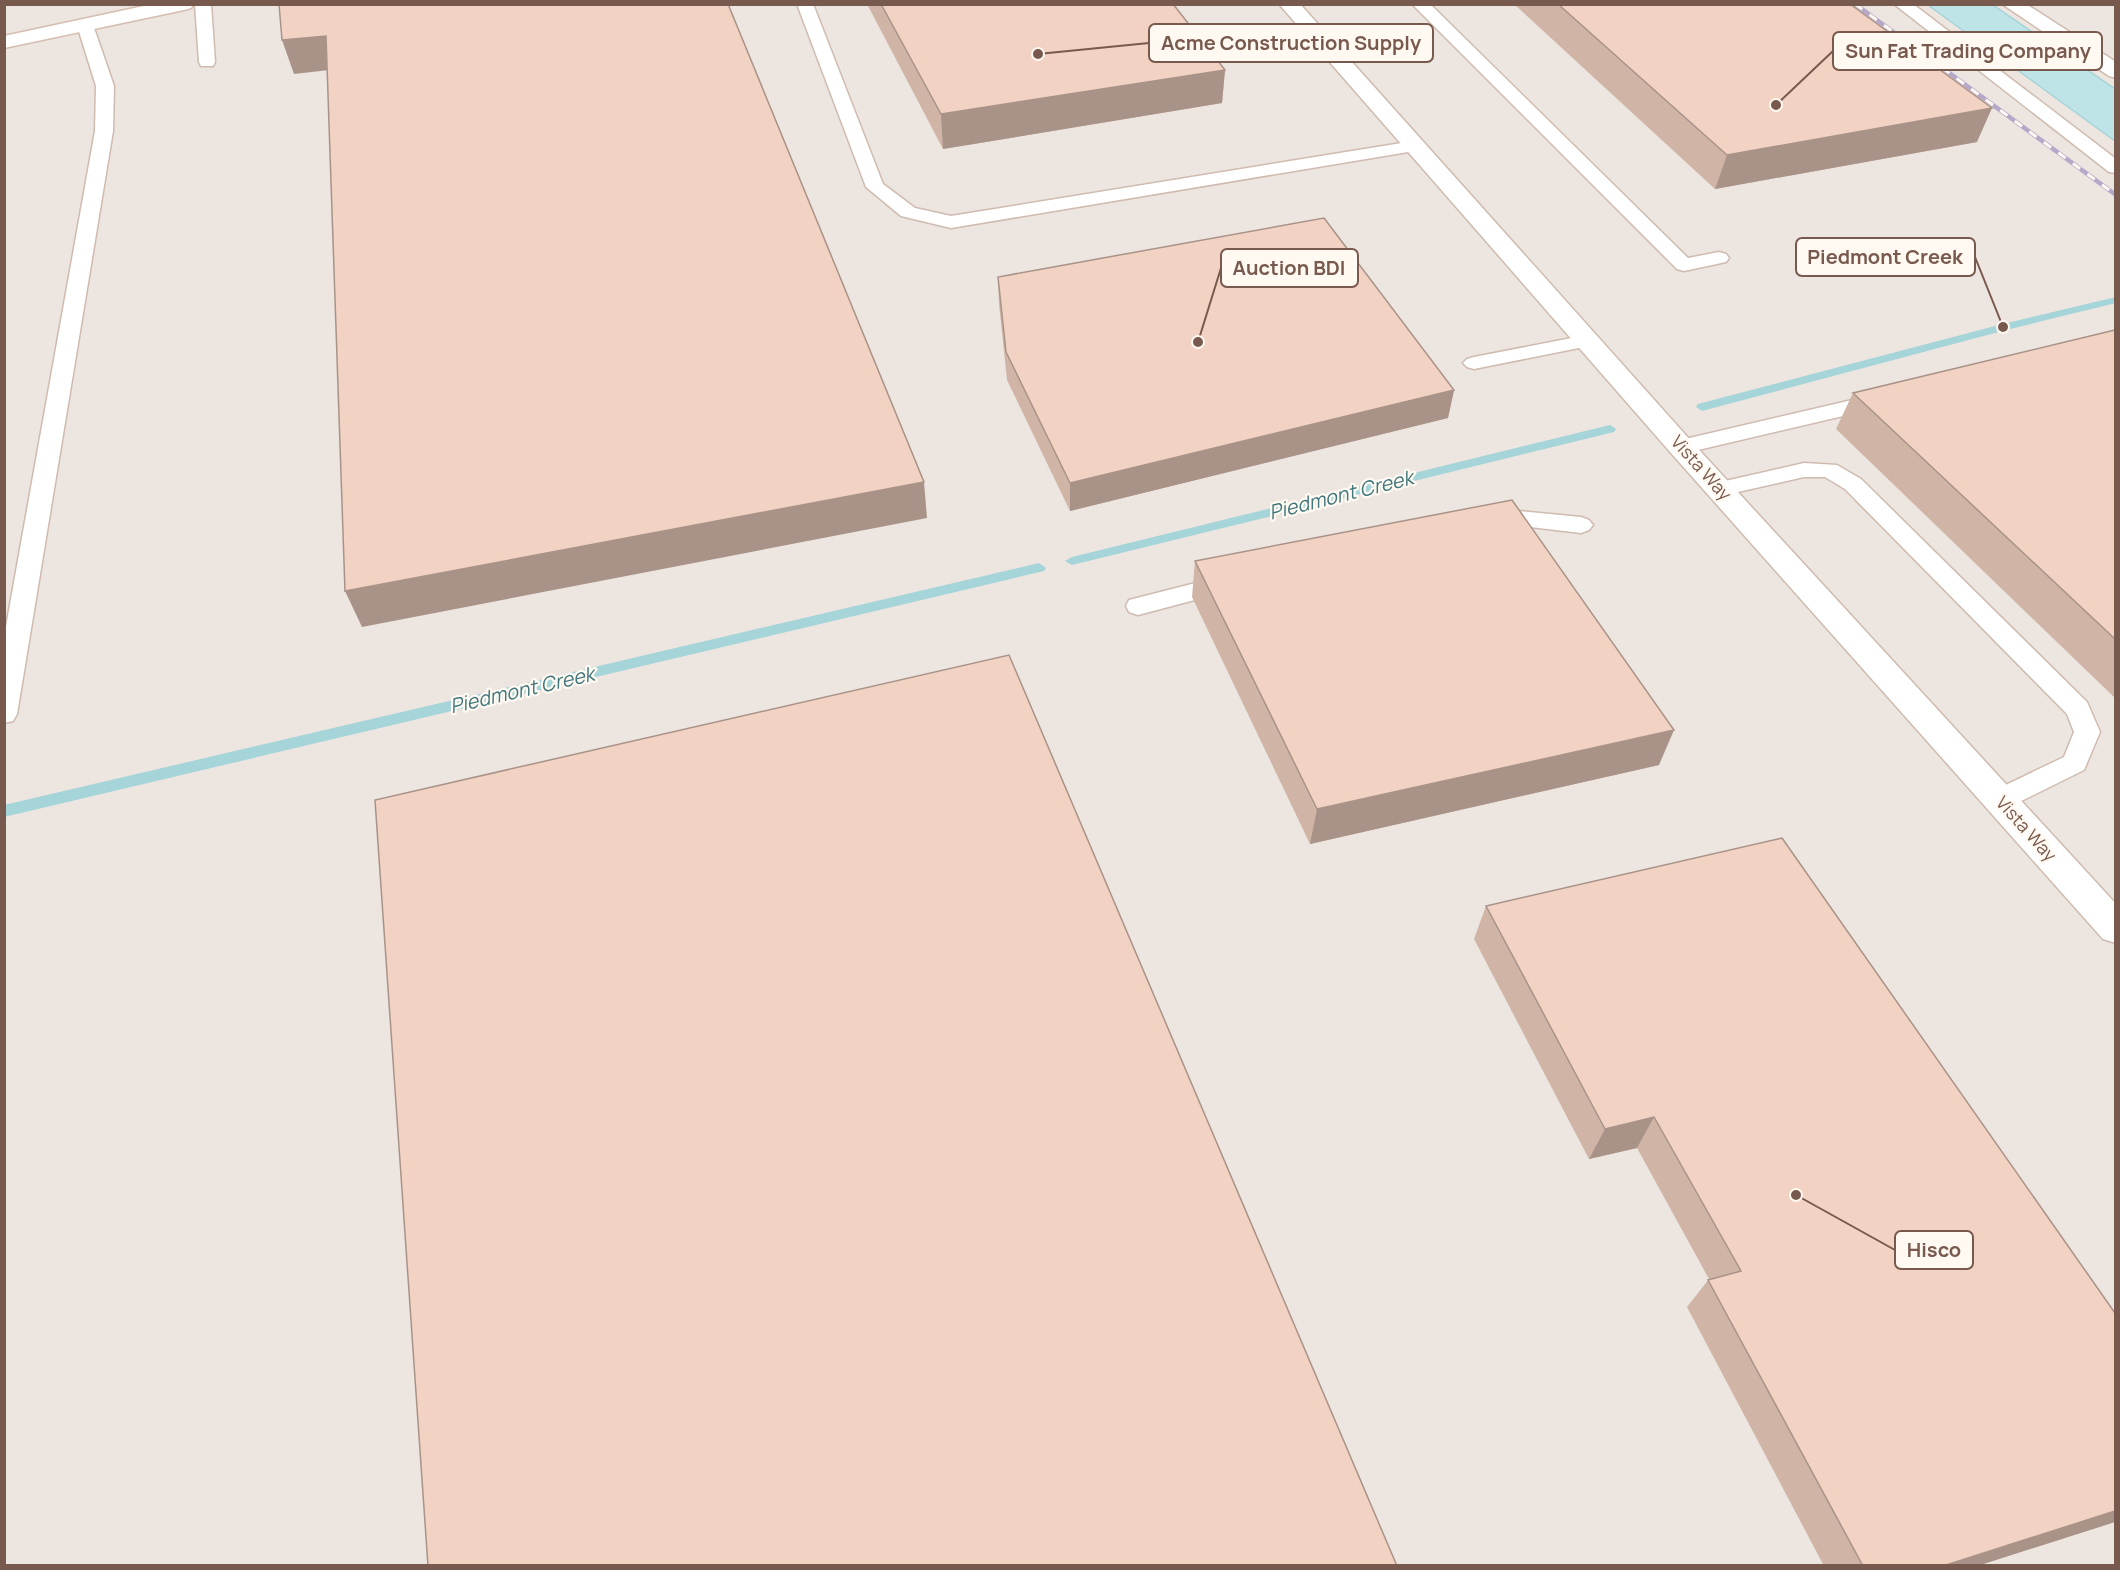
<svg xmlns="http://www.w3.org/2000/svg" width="2120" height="1570" viewBox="0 0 2120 1570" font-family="Manrope,sans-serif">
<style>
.industrial{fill:#ece5e0}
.water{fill:#bfe4e7;stroke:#a5d4d9;stroke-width:1.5}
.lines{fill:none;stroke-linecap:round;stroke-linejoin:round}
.stream{fill:#a5d4d9;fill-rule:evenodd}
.lane-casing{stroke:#cfbbaf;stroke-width:3}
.street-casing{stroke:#cfbbaf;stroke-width:3}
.secondary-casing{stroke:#d5bdaf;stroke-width:3}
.lane{fill:#fff;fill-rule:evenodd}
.street{fill:#fff;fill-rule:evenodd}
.secondary{fill:#fff;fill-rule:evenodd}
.rail-casing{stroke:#b6a8c8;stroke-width:4.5}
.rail{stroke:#fff9f2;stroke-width:3;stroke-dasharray:9;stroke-linecap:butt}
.wall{fill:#d0b5a7}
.shaded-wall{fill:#a99388}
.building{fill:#f2d2c2;stroke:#a99388;stroke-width:1.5}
.labels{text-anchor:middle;stroke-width:4.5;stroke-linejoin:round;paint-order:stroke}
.street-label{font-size:18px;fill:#78594d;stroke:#fff9f2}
.water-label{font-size:20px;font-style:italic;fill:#40777c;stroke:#fff9f2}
.leader{fill:none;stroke:#78594d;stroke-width:2}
.callout-dot{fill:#78594d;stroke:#fff9f2;stroke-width:2}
.callout{fill:#fff9f2;stroke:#78594d;stroke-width:2}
.callout-label{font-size:20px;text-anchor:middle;font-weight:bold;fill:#78594d}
</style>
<rect width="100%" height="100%" fill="#fdf4eb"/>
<polygon class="industrial" points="5,5 2115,5 2115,1565 5,1566"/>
<polygon class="water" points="1928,5 1993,5 2115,89 2115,141"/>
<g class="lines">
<g class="stream">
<polygon points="2116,297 2116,303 2006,330 1702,411 1696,407 1698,404 1999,325"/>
<polygon points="1610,425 1616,429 1614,432 1072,565 1065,561 1072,557"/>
<polygon points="1039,563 1046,568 1044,571 4,817 4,805"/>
</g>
<g class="lane-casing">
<g id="lane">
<polygon points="195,4 211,4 215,62 213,66 201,66 199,62"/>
<polygon points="797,4 813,4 883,184 915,208 951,216 1414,141 1420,142 1423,146 1420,150 1414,151 951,228 901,216 866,187"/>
<polygon points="1412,4 1430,4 1688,258 1719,252 1726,254 1729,258 1726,262 1684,271 1677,269"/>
<polygon points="1894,4 1913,4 2116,159 2116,173 2109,172"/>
<polygon points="85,20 93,25 114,86 113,131 17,714 13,721 4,723 4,638 95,131 96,86 77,25"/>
<polygon points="1587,335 1594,337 1597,341 1594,345 1474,369 1467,367 1463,363 1467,359 1474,357"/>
<polygon points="1882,393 1890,395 1893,400 1890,405 1681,454 1673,452 1670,447 1673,442 1681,440"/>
<polygon points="1804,463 1837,465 1861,479 2087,702 2100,732 2084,770 2009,807 1999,811 1989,807 1985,800 1989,793 2064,757 2074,732 2067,714 1845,489 1825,477 1804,477 1720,496 1712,494 1709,489 1712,484"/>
<polygon points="1488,508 1581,517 1589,520 1593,525 1589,530 1581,533 1480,521 1476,516 1480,511"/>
<polygon points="1227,575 1236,577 1239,583 1236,589 1138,615 1129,612 1126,606 1129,600"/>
</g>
</g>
<g class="street-casing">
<g id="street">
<polygon points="1279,4 1300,4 1691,441 2116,904 2116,943 2103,939 1671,453"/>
<polygon points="2002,4 2026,4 2116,62 2116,78 2109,76"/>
</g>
</g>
<g class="secondary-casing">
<polygon id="secondary" points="153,4 194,4 191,8 184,10 4,48 4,36"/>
</g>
<use href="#lane" class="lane"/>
<use href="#street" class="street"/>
<use href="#secondary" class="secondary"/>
<g class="rail-casing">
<polyline id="rail" points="1855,4 2116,195"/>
</g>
<use href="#rail" class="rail"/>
</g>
<g class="wall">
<polygon points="867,4 1173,4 1225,70 1222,103 943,149"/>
<polygon points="1514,4 1850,4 1977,142 1715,189"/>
<polygon points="998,277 1454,390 1448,418 1070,511 1007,380 999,304"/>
<polygon points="2115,330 2115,698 1836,429 1853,393"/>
<polygon points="1195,561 1659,765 1310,844 1192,597"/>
<polygon points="1486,906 2115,1313 2115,1522 1977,1566 1824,1566 1687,1307 1709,1279 1637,1148 1589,1159 1474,939"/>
</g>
<g class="shaded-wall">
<polygon points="326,36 338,69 294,74 282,40"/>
<polygon points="1225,70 1222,103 943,149 941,114"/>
<polygon points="1992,108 1977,142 1715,189 1727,155"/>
<polygon points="1454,390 1448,418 1070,511 1070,483"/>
<polygon points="924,482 927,518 362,627 345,591"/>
<polygon points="1674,730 1659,765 1310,844 1317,809"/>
<polygon points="1654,1117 1637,1148 1589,1159 1605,1129"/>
<polygon points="2115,1511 2115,1522 1977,1566 1943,1566"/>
</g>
<g class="building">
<polygon points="279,4 728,4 924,482 345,591 326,36 282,40"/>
<polygon points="881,4 1173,4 1225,70 941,114"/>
<polygon points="1558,4 1850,4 1992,108 1727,155"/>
<polygon points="1324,218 1454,390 1070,483 1006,352 998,277"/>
<polygon points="2115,330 2115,639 1853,393"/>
<polygon points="1512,500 1674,730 1317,809 1195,561"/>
<polygon points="1009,655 1397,1566 428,1566 375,800"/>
<polygon points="1782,838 2115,1313 2115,1511 1943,1566 1863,1566 1708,1280 1741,1271 1654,1117 1605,1129 1486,906"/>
</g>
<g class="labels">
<g class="street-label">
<text transform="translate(1701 468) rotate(48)" y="6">Vista Way</text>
<text transform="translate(2026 829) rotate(48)" y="6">Vista Way</text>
</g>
<g class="water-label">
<text transform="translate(1341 495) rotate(-14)" y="7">Piedmont Creek</text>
<text transform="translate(522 690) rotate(-13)" y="7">Piedmont Creek</text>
</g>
</g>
<path class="leader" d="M1038 54L1149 43M1776 105L1833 51M2003 327L1975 257M1198 342L1221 268M1796 1195L1895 1250"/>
<g class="callout-dot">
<circle cx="1038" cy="54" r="6"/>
<circle cx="1776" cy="105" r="6"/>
<circle cx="2003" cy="327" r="6"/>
<circle cx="1198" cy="342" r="6"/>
<circle cx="1796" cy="1195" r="6"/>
</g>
<g class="callout">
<rect x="1149" y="24" width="284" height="38" rx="6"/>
<rect x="1833" y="32" width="269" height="38" rx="6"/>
<rect x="1796" y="238" width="179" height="38" rx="6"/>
<rect x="1221" y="249" width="137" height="38" rx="6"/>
<rect x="1895" y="1231" width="78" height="38" rx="6"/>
</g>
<g class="callout-label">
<text x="1291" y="50">Acme Construction Supply</text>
<text x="1968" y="58">Sun Fat Trading Company</text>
<text x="1885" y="264">Piedmont Creek</text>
<text x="1289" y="275">Auction BDI</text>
<text x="1934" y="1257">Hisco</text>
</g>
<rect width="2120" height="1570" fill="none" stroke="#78594d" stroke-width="12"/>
</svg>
